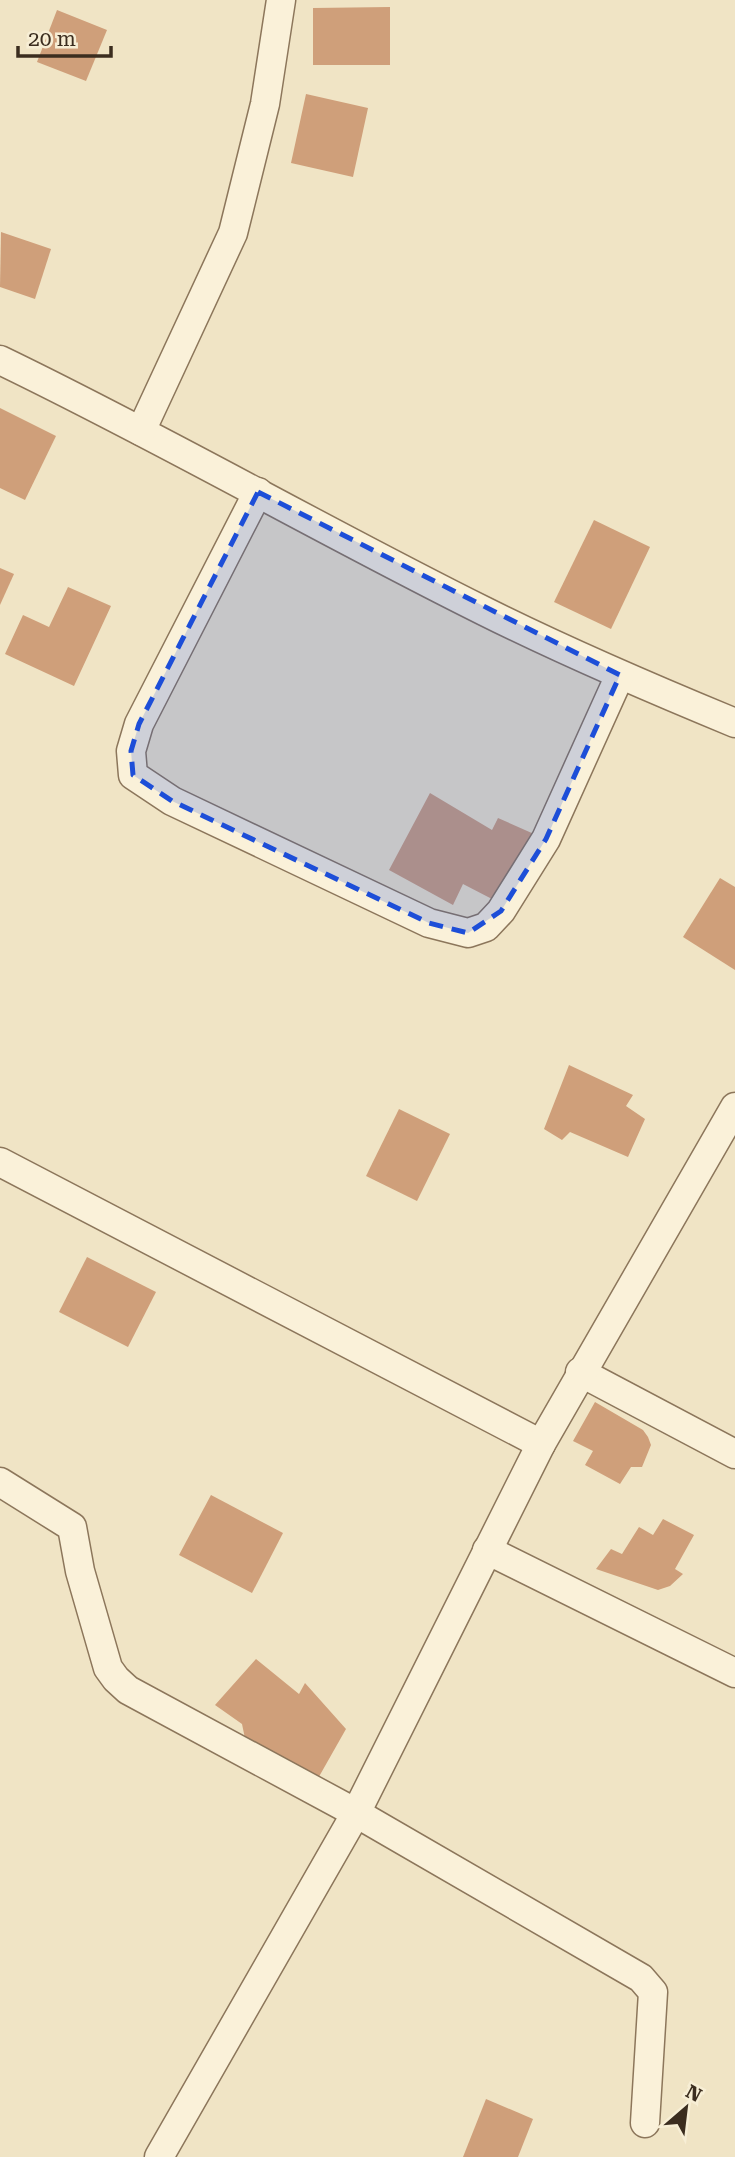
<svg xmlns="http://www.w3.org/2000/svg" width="735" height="2157" viewBox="0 0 735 2157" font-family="'Roboto Serif',serif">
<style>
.building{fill:#cf9f7a}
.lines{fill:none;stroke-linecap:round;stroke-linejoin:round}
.minor-casing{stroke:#8c765b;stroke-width:31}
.minor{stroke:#faf1d9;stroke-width:28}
.marked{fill:#1d4ed8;fill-opacity:0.2;stroke:#1d4ed8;stroke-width:5;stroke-dasharray:14 9;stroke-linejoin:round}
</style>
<rect width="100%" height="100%" fill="#f0e4c5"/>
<g class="building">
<polygon points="390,7 390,65 313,65 313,8"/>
<polygon points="57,10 107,30 86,81 37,62"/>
<polygon points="306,94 368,108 353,177 291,163"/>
<polygon points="1,232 51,249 35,299 0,287"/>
<polygon points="0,408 56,436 25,500 0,488"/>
<polygon points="594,520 650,547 611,629 554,602"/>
<polygon points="0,568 14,574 0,605"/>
<polygon points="68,587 111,606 74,686 5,654 23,615 49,627"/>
<polygon points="430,793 492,830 498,818 534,834 492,899 463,884 453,905 389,870"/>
<polygon points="720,878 735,887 735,970 683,937"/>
<polygon points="569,1065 633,1095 626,1106 645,1119 628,1157 570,1132 562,1140 544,1129"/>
<polygon points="399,1109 450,1134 417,1201 366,1176"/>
<polygon points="87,1257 156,1292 128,1347 59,1312"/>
<polygon points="595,1402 643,1430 648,1437 651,1445 642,1467 631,1467 620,1484 585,1465 593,1451 573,1441"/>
<polygon points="211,1495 283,1533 252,1593 179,1555"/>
<polygon points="663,1519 694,1535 675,1569 683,1574 670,1586 658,1590 596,1569 611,1549 622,1554 639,1527 653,1535"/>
<polygon points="256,1659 299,1694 305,1683 346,1729 312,1789 248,1753 242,1724 215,1705"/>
<polygon points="486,2099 533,2119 518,2157 463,2157"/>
</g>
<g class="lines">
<g class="minor-casing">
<g id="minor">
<path d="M0 360C164 439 321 530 484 611 566 652 650 688 735 723"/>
<polyline points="141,431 233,233 265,104 281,0"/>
<polyline points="258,492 139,724 131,751 133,775 172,801 429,923 468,933 486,927 501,911 546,839 620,675"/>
<polyline points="0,1162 541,1444"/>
<polyline points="580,1372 735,1454"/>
<polyline points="0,1482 72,1527 80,1571 108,1668 116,1679 128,1690 356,1813 641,1978 653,1992 645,2123"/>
<polyline points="487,1550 735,1673"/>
<polyline points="159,2157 356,1813 541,1444 735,1107"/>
</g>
</g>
<use href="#minor" class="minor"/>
</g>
<path class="marked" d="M258 492 620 675 546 839 501 911 468 933 429 923 172 801 133 775 131 751 139 724Z"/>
<g transform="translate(686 2108) rotate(28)" stroke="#f7eed5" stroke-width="5" paint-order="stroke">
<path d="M0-5L12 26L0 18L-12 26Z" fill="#3b2d1f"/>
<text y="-10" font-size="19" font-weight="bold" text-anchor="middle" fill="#3b2d1f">N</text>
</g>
<path d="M18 46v10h93v-10" fill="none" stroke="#3b2d1f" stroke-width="3.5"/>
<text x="28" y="46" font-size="21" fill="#3b2d1f" stroke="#f7eed5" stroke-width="5" paint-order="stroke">20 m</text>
</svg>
